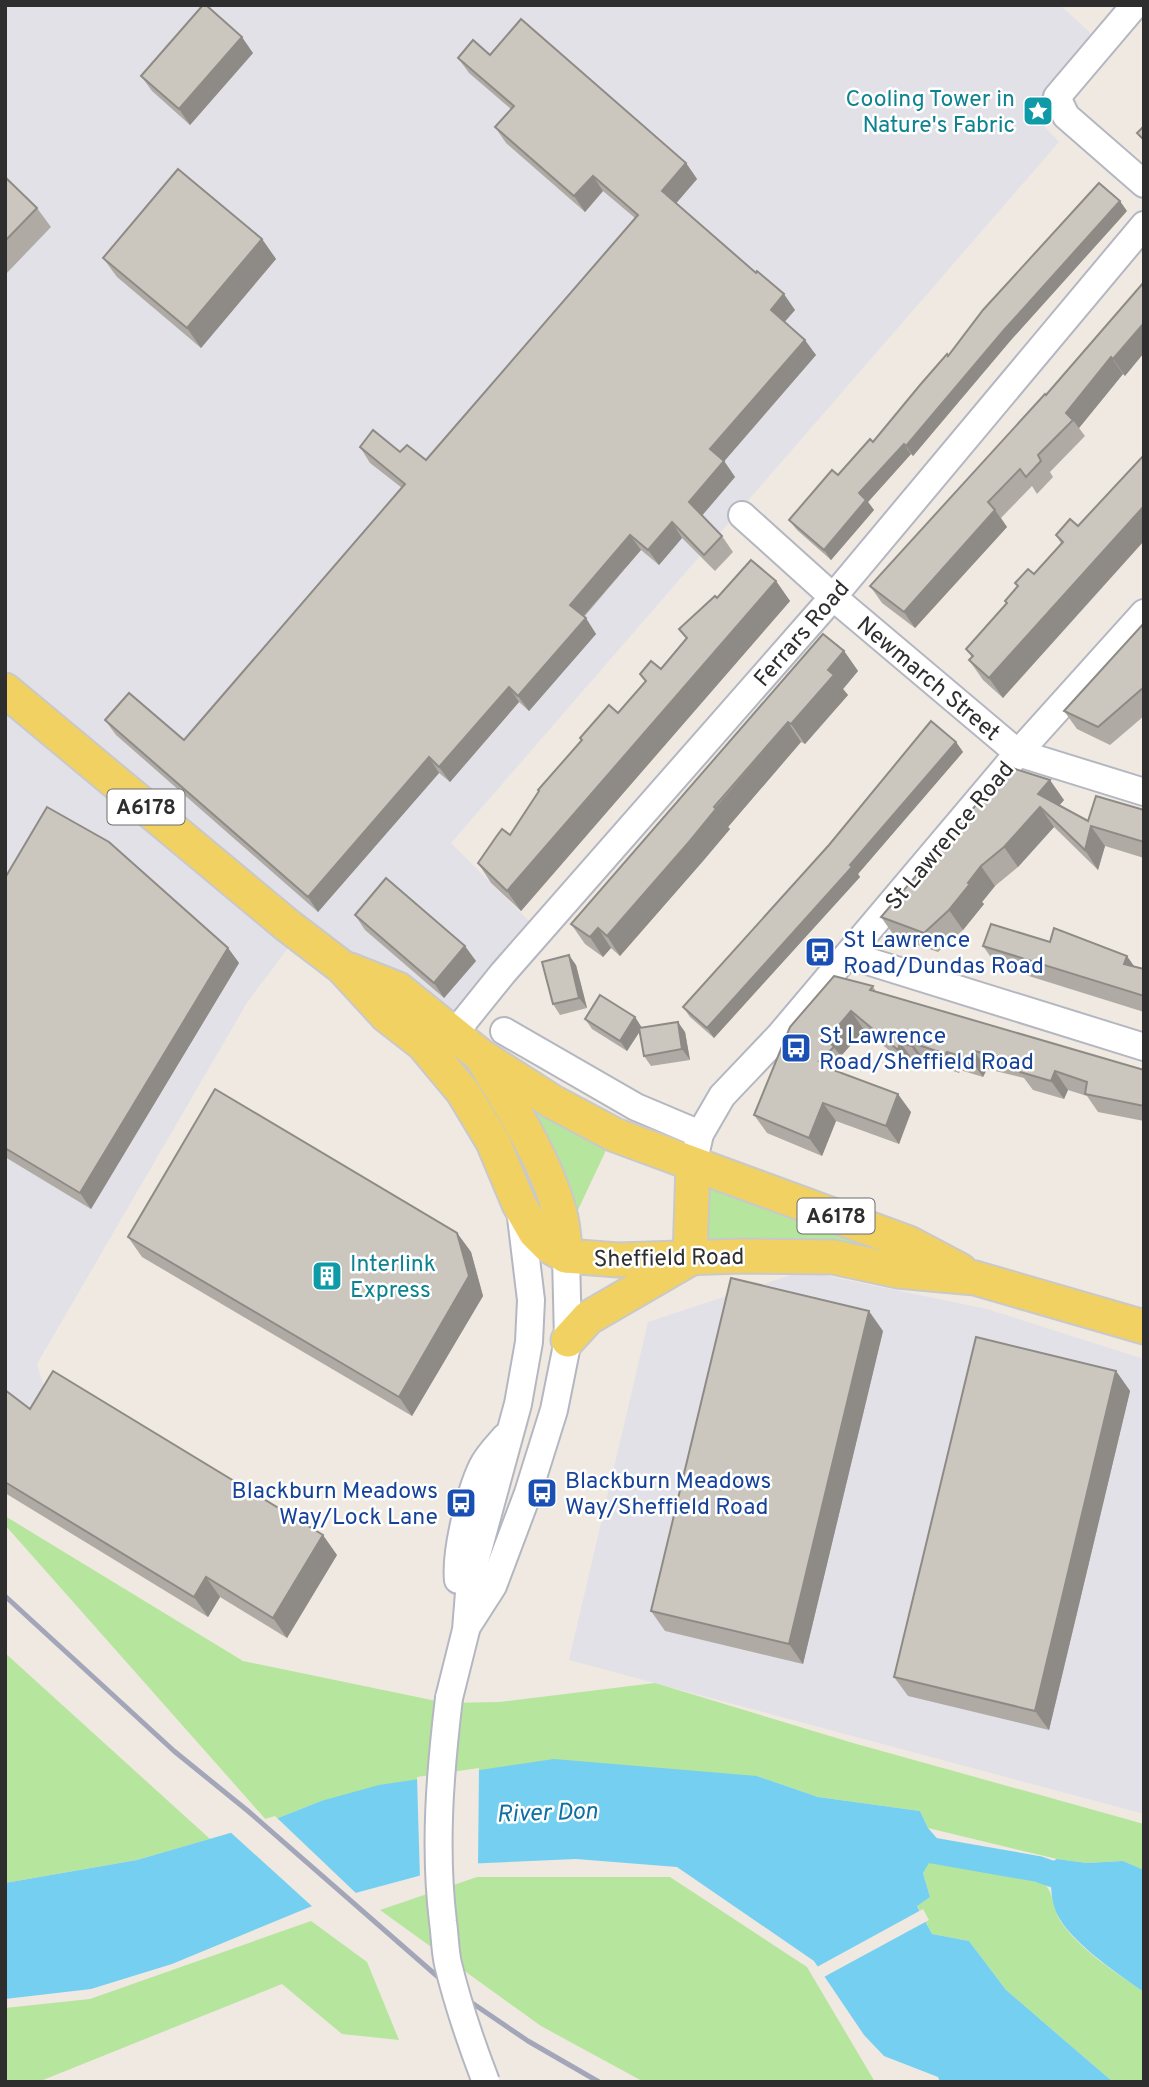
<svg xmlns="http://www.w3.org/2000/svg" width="1149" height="2087" viewBox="0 0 1149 2087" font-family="Overpass,sans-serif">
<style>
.industrial{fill:#e3e1e8}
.green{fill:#b6e59e}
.water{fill:#75cff0}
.pier{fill:#efe9e1}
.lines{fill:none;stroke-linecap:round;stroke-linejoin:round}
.canal{stroke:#75cff0;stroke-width:26}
.minor-casing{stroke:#b4b7c1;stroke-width:30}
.major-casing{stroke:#c9c9c9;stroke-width:37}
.minor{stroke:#fff;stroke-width:26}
.major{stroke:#f2d163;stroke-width:33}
.rail{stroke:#a3a6b8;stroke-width:5}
.minor-bridge-casing{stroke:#b4b7c1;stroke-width:30;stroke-linecap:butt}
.minor-bridge{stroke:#fff;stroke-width:26}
.wall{fill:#afaba4}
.shaded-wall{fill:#8e8b86}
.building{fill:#cbc7bf;stroke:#8e8b86;stroke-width:2}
.labels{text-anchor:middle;stroke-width:5;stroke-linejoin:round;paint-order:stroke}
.shield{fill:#fff;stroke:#6d6d6d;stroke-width:2}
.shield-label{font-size:21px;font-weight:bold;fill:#2e2e2e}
.culture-label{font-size:23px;fill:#0d838f;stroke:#fff;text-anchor:end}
.street-label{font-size:23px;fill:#2e2e2e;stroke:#fff}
.transit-label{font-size:23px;fill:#164399;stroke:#fff;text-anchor:start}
.water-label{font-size:24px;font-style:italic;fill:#0d6fa3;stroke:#fff}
</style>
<rect width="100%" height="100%" fill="#efe9e1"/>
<g class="industrial">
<polygon points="5,5 1060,5 1095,37 1032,113 1059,142 451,843 540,932 451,1038 295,939 248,1001 37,1364 49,1402 5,1475"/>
<polygon points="803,1271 987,1309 1144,1359 1144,1814 569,1660 648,1322"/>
</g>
<g class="green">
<polygon points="517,1095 608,1146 577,1212 579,1242"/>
<polygon points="703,1184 908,1250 908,1266 705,1244"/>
<polygon points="5,1516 243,1661 446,1703 499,1702 655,1683 853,1743 1144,1824 1144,1870 1123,1861 1087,1863 1057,1859 928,1828 920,1811 818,1797 757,1776 321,1801 268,1822 5,1525"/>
<polygon points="5,1653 210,1839 137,1860 5,1883"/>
<path d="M929 1861 1044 1883C1055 1895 1052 1908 1061 1922 1081 1951 1115 1972 1144 1992V2082H1113L1006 1990 969 1941 932 1934 917 1905 930 1897 923 1873Z"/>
<polygon points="477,1877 670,1877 807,1967 875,2082 644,2082 541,2026 380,1910"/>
<polygon points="311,1921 367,1962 399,2040 342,2034 282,1984 38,2082 5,2082 5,2008 90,1999"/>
</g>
<g class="water">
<polygon points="554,1759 757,1776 818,1797 920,1811 928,1828 941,1843 923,1873 930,1897 917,1906 932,1934 969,1941 1006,1990 1113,2082 940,2082 938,2077 884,2056 864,2035 814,1961 677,1867 576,1859 463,1864 322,1902 172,1964 91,1989 5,1999 5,1883 137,1860 268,1822 321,1801 379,1785"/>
<path d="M1057 1859 1087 1863 1123 1861 1144 1870V1992C1118 1974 1062 1937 1054 1906 1050 1892 1051 1876 1051 1862Z"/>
</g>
<g class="pier">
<polygon points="479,1768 478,1867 464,1867 420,1879 417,1777"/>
<polygon points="275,1816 359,1896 315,1909 228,1830"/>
<polygon points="923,1909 929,1920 822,1978 815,1968"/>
</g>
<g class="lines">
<polyline class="canal" points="901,1845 1038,1869 1078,1883 1144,1921"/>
<g class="minor-casing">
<g id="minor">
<polyline points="1135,5 1057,97 1066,116 1144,184"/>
<polyline points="742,515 833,597 1018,753 1144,792"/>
<polyline points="848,955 1144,1047"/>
<polyline points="504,1031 636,1107 700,1134"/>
<polyline points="453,1035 503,973 833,597 1144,225"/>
<polyline points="693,1164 700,1134 722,1096 780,1035 1018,753 1144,613"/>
<path d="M458 1580C455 1552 470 1492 482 1467 487 1456 497 1446 505 1437"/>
<polyline points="468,1625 493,1586 528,1493 554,1410 568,1340 566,1256"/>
<polyline points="449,1698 466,1630 470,1580 518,1404 529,1342 531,1300 520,1209"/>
</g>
</g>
<g class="major-casing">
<g id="major">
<polyline points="5,690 287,925 342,967 387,1016 423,1044 463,1092 493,1142 519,1204 535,1232 549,1246 566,1256 618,1260 742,1256 833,1257 898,1271 975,1278 1144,1327"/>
<polyline points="350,970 398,989 481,1056 553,1102 615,1135 909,1243 960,1270"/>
<path d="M484 1061C512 1107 549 1166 561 1218 564 1231 564 1244 566 1256"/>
<polyline points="690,1259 693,1164"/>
<polyline points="568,1340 588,1318 688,1260"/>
</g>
</g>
<use href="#minor" class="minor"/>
<use href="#major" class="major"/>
<polyline class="rail" points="5,1596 174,1751 248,1811 453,1990 528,2041 599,2082"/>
<g class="minor-bridge-casing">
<path id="minor-bridge" d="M449 1698C440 1773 434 1847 443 1922 445 1936 445 1951 448 1964 458 2005 471 2043 486 2082"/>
</g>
<use href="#minor-bridge" class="minor-bridge"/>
</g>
<g class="wall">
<polygon points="253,53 190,125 152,91 141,76"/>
<polygon points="490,55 686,163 697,179 676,203 795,310 784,322 816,355 724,461 735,477 702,515 722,536 733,552 715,571 682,538 659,565 641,550 584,617 596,634 529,711 519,702 450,782 439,773 318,912 116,735 105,720 184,740 402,488 370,463 360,447 400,452 426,460 635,218 603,191 585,212 506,143 495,127 511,109 469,73 458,58"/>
<polygon points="5,177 37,208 51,227 5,275"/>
<polygon points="1127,211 1011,340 913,456 911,454 868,502 874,510 831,560 797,530 789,520 873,442 948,356"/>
<polygon points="262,239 276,259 201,348 117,277 103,258"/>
<polygon points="1144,282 1125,376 1123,374 1079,428 1085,436 1050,472 1053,477 1037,494 1032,486 1001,518 1007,527 915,628 882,603 870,586 1046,395"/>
<polygon points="1078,526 1003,698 983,680 969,660 972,657 966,649 1007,603 1005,601 1018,586 1015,583 1034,574 1061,543 1056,535"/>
<polygon points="776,581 790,601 521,911 491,883 478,863 510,835 539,792 581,741 580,738 618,713 646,682 640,674 661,669 686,638 679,629 717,598"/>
<polygon points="1144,623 1144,716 1110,745 1077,729 1064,711"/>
<polygon points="844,651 858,671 843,689 848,695 805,744 801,742 728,827 730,829 703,861 620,956 611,948 603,957 585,944 571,924"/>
<polygon points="956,742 963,752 858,874 860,877 714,1038 690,1017 683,1007"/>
<polygon points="1003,773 1064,800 1059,805 1088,821 1144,810 1144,858 1105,846 1098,870 1054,827 1018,867 995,886 982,902 984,904 963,930 938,952 895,937 881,917"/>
<polygon points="5,878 228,948 239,963 91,1209 5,1157"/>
<polygon points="355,915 476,961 444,998 365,930"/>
<polygon points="1050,942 1144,969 1144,1012 997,966 983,946"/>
<polygon points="576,965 587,1008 560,1015 553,1004"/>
<polygon points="873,986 876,992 1144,1070 1144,1121 1098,1112 1087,1096 1068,1090 1064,1099 1033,1090 1024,1078 987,1069 983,1077 960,1070 959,1073 925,1061 924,1064 913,1060 911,1068 864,1030 841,1056 846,1065 840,1071 841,1073 911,1112 899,1144 836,1121 822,1156 767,1133 754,1115"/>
<polygon points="635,1017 642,1028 685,1032 690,1060 651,1066 644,1056 640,1031 627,1051 592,1029 585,1019"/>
<polygon points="457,1233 471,1252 483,1296 412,1416 142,1257 128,1237"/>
<polygon points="883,1331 803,1664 665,1631 651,1611"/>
<polygon points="1116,1371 1130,1391 1049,1730 908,1696 894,1677"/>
<polygon points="5,1390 30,1409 337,1555 287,1638 220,1597 208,1617 5,1493"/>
</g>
<g class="shaded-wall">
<polygon points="242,37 253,53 190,125 179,109"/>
<polygon points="686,163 697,179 673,207 662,191"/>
<polygon points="593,176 603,191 585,212 574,196"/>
<polygon points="1120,201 1127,211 1011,340 913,456 906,446 1004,330"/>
<polygon points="262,239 276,259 201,348 187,328"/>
<polygon points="784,294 795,310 782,325 771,310"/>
<polygon points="1144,323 1144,353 1125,376 1113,359"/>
<polygon points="805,340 816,355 721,465 710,449"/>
<polygon points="1111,357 1123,374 1079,428 1073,420 1066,413"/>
<polygon points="904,444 911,454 868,502 874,510 831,560 824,550 859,493"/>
<polygon points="724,461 735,477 700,518 689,502"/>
<polygon points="1144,506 1144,541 1003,698 989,678"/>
<polygon points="995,510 1007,527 915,628 904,612"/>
<polygon points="672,522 682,538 659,565 648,550"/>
<polygon points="630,535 641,550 580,620 570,605"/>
<polygon points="776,581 790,601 521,911 507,891"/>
<polygon points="586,618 596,634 529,711 518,696"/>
<polygon points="844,651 858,671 843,689 848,695 805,744 791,724 828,670"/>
<polygon points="509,687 519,702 450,782 439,767"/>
<polygon points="788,722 801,742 728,827 730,829 703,861 620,956 607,936"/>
<polygon points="956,742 963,752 858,874 860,877 714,1038 707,1028 850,865"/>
<polygon points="429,757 439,773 318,912 308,897"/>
<polygon points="1050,780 1064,800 1052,814 1038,794"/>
<polygon points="1040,807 1054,827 1018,867 1004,847"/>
<polygon points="1091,826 1105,846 1098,870 1085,850"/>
<polygon points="981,866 995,886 982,902 984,904 963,930 949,910"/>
<polygon points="598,928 611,948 603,957 590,937"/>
<polygon points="465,946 476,961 444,998 434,983"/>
<polygon points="228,948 239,963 91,1209 80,1193"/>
<polygon points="569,955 576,965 587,1008 579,998"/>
<polygon points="1127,956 1141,976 1124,964"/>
<polygon points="851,1011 864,1030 841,1056 827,1039"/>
<polygon points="635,1017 642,1028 627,1051 620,1041"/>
<polygon points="678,1022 685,1032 690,1060 682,1049"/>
<polygon points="900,1042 913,1060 911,1068 898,1050"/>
<polygon points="912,1043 925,1061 924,1064 911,1046"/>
<polygon points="974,1051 987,1069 983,1077 970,1059"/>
<polygon points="947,1052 960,1070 959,1073 946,1054"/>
<polygon points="1055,1071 1068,1090 1064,1099 1051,1081"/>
<polygon points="898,1094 911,1112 899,1144 886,1126"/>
<polygon points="823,1103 836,1121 822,1156 809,1138"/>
<polygon points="457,1233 471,1252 483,1296 412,1416 399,1397"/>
<polygon points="869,1311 883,1331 803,1664 789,1644"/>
<polygon points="1116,1371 1130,1391 1049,1730 1035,1711"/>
<polygon points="323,1535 337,1555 287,1638 273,1618"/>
<polygon points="206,1577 220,1597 208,1617 194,1597"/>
</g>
<g class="building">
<polygon points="203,5 206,5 242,37 179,109 141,76"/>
<polygon points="521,19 686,163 662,191 756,273 757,271 784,294 771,310 805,340 710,449 724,461 689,502 722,536 704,555 672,522 648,550 630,535 570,605 586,618 518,696 509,687 439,767 429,757 308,897 105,720 129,693 184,740 405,484 360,447 373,430 400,452 407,445 426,460 638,215 593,176 574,196 495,127 514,106 458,58 473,40 490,55"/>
<polygon points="1144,126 1144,140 1137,133"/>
<polygon points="178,169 262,239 187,328 103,258"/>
<polygon points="5,177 37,208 5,241"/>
<polygon points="1099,183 1120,201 1004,330 906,446 904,444 859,493 866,500 824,550 789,520 832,470 838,475 870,439 873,442 920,385 947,354 948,356 983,310"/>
<polygon points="1144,282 1144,323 1113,359 1111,357 1066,413 1073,420 1038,455 1041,461 1026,477 1020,469 988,502 995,510 904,612 870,586 1045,394 1046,395"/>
<polygon points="1144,455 1144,506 989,678 969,660 973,656 966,649 1007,603 1005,601 1018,586 1015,583 1028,569 1034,574 1063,542 1056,535 1070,519 1078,526"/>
<polygon points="751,560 776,581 507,891 478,863 496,837 502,829 510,835 539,791 538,790 582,740 580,738 609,705 618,713 646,681 640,674 651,661 661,669 687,638 679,629 715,596 717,598"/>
<polygon points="1144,623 1144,687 1098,727 1064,711"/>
<polygon points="823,634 844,651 828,670 834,675 791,724 788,722 714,807 716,809 689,842 607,936 598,928 590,937 571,924"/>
<polygon points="931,721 956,742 850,865 852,867 707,1028 683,1007 829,845"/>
<polygon points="1012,768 1050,780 1038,794 1088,821 1096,796 1144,810 1144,842 1091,826 1085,850 1040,807 1004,847 981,866 968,883 970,884 949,910 924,933 881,917 1003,773"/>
<polygon points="47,807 109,842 228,948 80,1193 5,1148 5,878"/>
<polygon points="386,878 465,946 434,983 355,915"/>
<polygon points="991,924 1050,942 1054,928 1127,956 1124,964 1144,969 1144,996 983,946"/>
<polygon points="569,955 579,998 553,1004 542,962"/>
<polygon points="834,976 873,986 870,990 1144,1070 1144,1106 1085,1094 1087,1082 1055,1071 1051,1081 1020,1072 1021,1062 974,1051 970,1059 947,1052 946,1054 912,1043 911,1046 900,1042 898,1050 851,1011 827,1039 834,1047 819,1061 838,1068 836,1071 898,1094 886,1126 823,1103 809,1138 754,1115 790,1027"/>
<polygon points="600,995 635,1017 620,1041 585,1019"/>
<polygon points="678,1022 682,1049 644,1056 639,1028"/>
<polygon points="215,1089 457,1233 469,1276 399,1397 128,1237"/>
<polygon points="731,1278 869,1311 789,1644 651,1611"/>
<polygon points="976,1337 1116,1371 1035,1711 894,1677"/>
<polygon points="53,1371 323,1535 273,1618 206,1577 194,1597 5,1482 5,1390 30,1409"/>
</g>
<defs>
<g id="sight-square" transform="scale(1.575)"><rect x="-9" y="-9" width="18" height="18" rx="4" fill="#0f9aa8" stroke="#fff"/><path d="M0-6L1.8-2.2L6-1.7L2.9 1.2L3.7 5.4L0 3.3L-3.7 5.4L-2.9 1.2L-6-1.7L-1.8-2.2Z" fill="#fff"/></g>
<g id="bus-square" transform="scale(1.575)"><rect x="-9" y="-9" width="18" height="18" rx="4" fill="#1a4fb4" stroke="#fff"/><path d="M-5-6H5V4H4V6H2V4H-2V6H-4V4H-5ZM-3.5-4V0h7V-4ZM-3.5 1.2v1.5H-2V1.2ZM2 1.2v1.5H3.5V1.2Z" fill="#fff"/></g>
<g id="building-square" transform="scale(1.575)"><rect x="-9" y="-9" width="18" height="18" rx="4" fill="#0f9aa8" stroke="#fff"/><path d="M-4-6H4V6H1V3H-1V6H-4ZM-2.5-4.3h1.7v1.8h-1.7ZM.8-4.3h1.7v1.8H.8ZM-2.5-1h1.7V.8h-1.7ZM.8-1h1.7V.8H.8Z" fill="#fff"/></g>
</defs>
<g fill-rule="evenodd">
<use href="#sight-square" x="1038" y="111"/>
<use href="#bus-square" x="820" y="952"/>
<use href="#bus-square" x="796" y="1048"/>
<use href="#building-square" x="327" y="1276"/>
<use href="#bus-square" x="542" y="1493"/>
<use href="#bus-square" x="461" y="1503"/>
</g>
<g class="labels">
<g class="shield">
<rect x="107.5" y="789.5" width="77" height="35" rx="5"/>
<rect x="797.5" y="1198.5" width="77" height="35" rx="5"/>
</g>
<g class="shield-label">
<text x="146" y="814">A6178</text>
<text x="836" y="1223">A6178</text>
</g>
<g class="culture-label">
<text x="1015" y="106">Cooling Tower in<tspan x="1015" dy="26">Nature's Fabric</tspan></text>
<text x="350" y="1271" text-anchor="start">Interlink<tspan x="350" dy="26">Express</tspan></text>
</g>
<g class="street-label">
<text transform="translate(801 633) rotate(-49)" y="8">Ferrars Road</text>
<text transform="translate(929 678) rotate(40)" y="8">Newmarch Street</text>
<text transform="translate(949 835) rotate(-50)" y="8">St Lawrence Road</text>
<text transform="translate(669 1257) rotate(-1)" y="8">Sheffield Road</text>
</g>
<g class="transit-label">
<text x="843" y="947">St Lawrence<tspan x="843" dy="26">Road/Dundas Road</tspan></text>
<text x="819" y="1043">St Lawrence<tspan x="819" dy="26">Road/Sheffield Road</tspan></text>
<text x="565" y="1488">Blackburn Meadows<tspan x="565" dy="26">Way/Sheffield Road</tspan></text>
<text x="438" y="1498" text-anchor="end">Blackburn Meadows<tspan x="438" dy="26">Way/Lock Lane</tspan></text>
</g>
<g class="water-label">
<text transform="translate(547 1812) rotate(-2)" y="8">River Don</text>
</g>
</g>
<rect width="1149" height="2087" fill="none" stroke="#2e2e2e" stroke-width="14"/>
</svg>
